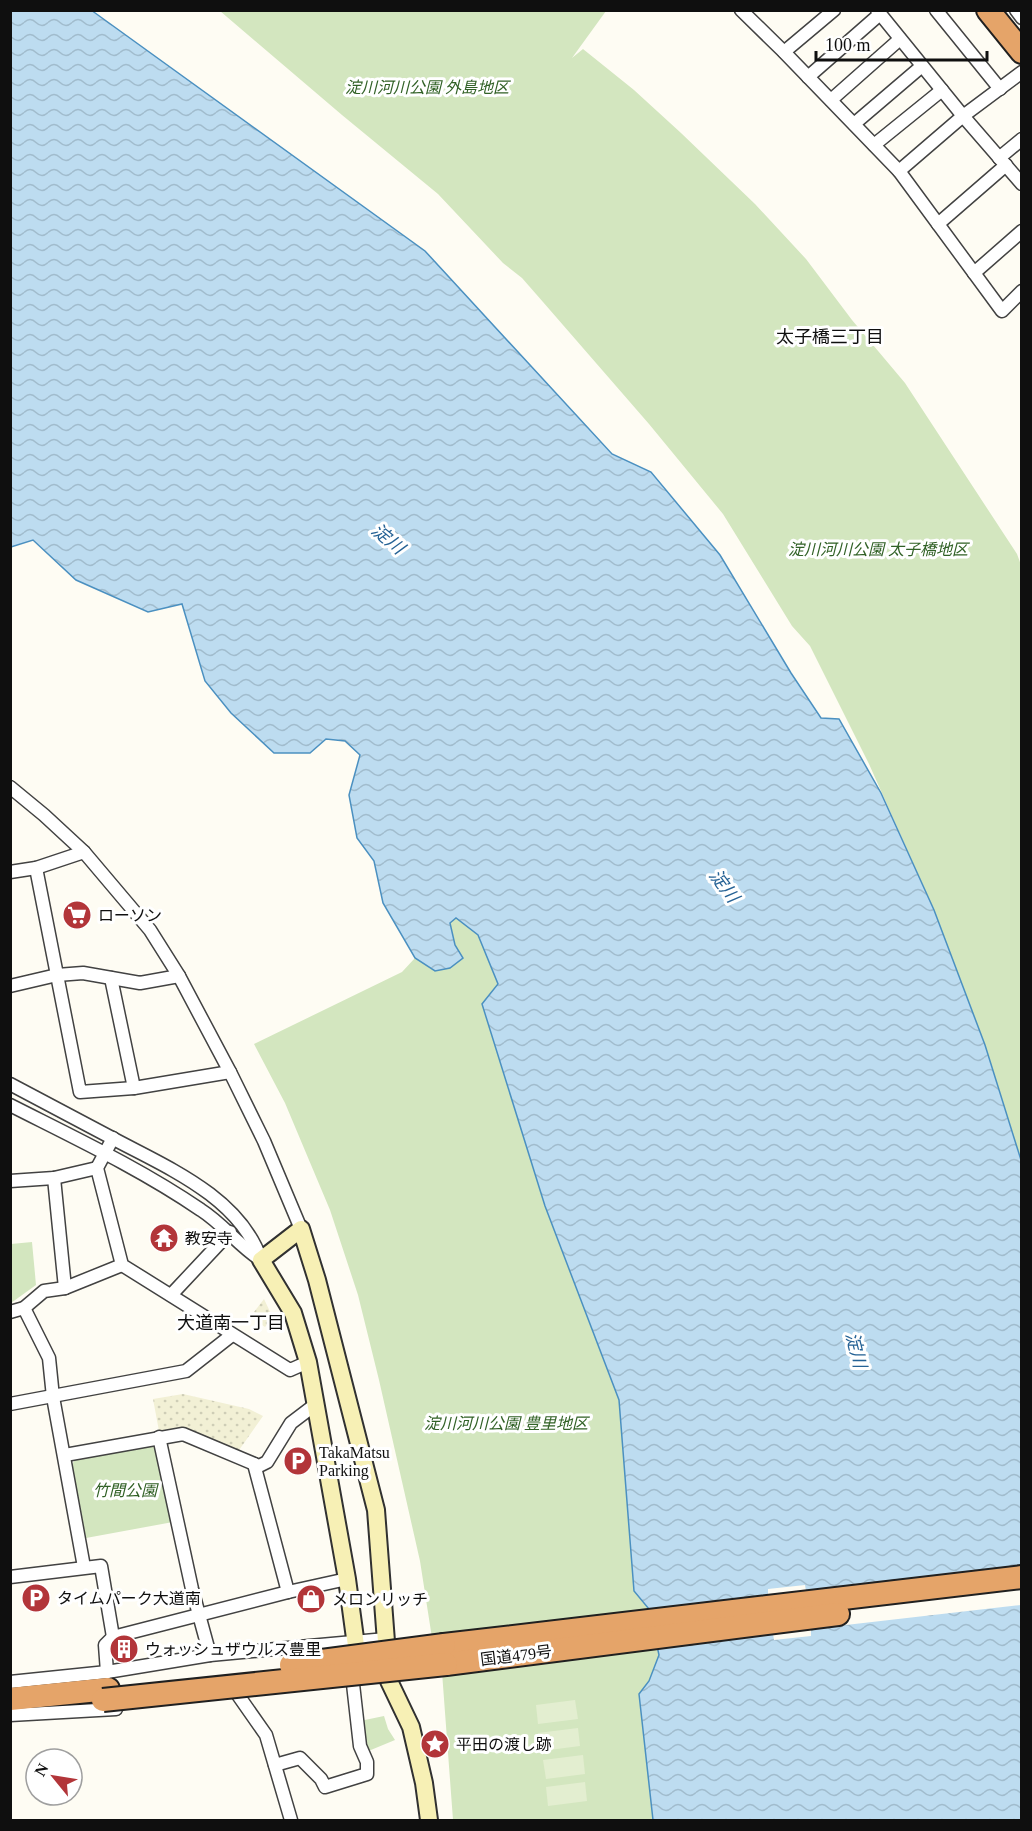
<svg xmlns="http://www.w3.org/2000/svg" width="1032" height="1831" viewBox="0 0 1032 1831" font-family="'Times New Roman','Noto Sans JP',serif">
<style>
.farmland{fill:url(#farmland-dots)}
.park{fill:#d3e6bf}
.pitch{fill:#e3eed0}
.water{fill:url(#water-waves);stroke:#4b90c0;stroke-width:1.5}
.pier{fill:#fefcf3}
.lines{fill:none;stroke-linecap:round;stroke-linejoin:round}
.street-casing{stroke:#424242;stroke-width:15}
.secondary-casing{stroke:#313131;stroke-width:20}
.highway-casing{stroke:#202020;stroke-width:26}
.street{stroke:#fff;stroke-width:12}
.secondary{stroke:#f7f0b5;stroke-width:16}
.highway{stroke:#e5a469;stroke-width:22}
.highway-bridge-casing{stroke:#202020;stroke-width:26;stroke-linecap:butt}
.highway-bridge{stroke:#e5a469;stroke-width:22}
.labels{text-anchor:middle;stroke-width:6;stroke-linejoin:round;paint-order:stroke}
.park-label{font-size:16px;font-style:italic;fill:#316126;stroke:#fff}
.poi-label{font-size:16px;fill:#0f0f0f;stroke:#fff;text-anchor:start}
.street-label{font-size:16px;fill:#0f0f0f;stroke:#fff}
.neighbourhood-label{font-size:18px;fill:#0f0f0f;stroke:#fff}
.water-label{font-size:18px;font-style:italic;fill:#256295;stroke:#fff}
</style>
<defs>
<pattern id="farmland-dots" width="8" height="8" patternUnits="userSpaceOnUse" patternTransform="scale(1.5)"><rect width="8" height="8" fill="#f2f0d5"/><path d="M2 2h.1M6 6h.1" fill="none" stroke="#cecdb6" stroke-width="1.8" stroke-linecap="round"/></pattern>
<pattern id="water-waves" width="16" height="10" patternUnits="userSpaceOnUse" patternTransform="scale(1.5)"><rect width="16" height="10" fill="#bddcf0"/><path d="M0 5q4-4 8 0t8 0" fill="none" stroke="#a1bccd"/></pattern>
</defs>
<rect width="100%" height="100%" fill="#fefcf3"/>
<g class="farmland">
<polygon points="264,1299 273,1318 265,1327 259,1323 262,1318 254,1312"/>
<polygon points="183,1394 249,1409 263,1416 237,1453 178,1428 159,1431 153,1399"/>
</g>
<g class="park">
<polygon points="220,11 606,11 572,58 583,49 634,90 681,133 755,204 806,259 852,320 905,383 1017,554 1021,565 1021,1160 985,1045 934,910 869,764 810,646 792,626 723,514 649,424 543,302 522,278 503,263 438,194 342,115"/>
<polygon points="457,917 478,935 498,984 482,1004 545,1206 619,1400 634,1591 649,1609 659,1655 657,1681 639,1694 653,1820 453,1820 442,1672 432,1638 420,1561 379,1380 358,1295 330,1210 285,1103 254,1044 402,972 415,958 435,971 463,958 455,945 450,922"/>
<polygon points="32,1242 36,1285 11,1303 11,1244"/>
<polygon points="154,1444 159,1447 173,1522 86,1538 72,1464 76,1459"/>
<polygon points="384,1716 388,1729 395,1740 366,1752 360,1721"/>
</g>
<g class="pitch">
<polygon points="575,1700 578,1719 538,1724 536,1705"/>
<polygon points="578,1728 580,1746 541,1751 538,1733"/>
<polygon points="583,1755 585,1774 546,1779 543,1760"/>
<polygon points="585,1782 587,1801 548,1806 546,1787"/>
</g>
<polygon class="water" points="91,10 425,251 612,454 651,472 720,555 791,673 821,718 839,719 881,793 934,910 985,1045 1021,1160 1021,1820 653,1820 639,1694 649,1681 659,1655 649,1609 634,1591 619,1400 545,1206 482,1004 498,984 478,935 456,918 450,923 455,945 463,958 450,968 435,971 415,958 383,903 374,861 357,838 349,795 360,755 345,741 326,739 310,753 274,753 231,713 205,681 182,604 148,612 76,580 33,540 11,547 11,11"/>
<polygon class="pier" points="1021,1566 1021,1605 811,1629 811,1636 774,1640 773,1634 655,1647 646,1610 768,1596 768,1589 805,1585 806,1591"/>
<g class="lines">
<g class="street-casing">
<g id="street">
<polyline points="741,10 784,52 899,171 1002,311 1022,291"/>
<polyline points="877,10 963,116 1022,184"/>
<polyline points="936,10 1000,89"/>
<polyline points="1016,10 1022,18"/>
<polyline points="784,52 834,10"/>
<polyline points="808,77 880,14"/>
<polyline points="831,100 900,39"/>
<polyline points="854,124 922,66"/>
<polyline points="874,145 942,90"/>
<polyline points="999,158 1022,139"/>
<polyline points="899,171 963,116 1022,72"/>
<polyline points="938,224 1006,165"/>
<polyline points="974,273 1022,231"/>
<polyline points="10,787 44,815 84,852 150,930 179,976 230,1072 264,1141 301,1229"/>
<polyline points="36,868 80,1092 134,1088 230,1072"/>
<polyline points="10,872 36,868 84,852"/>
<polyline points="111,978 134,1088"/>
<polyline points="10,986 57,975 83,973 140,983 179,976"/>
<path d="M10 1084C44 1102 78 1120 112 1138 166 1167 240 1197 261 1260"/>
<path d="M10 1105C75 1138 141 1169 201 1210 223 1224 239 1246 261 1260"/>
<polyline points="113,1138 97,1168 122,1265 290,1370 308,1362"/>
<polyline points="54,1178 65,1288"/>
<polyline points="10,1181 54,1178 97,1168"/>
<polyline points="171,1295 230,1232"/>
<polyline points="24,1308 49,1358 53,1397 84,1567"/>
<polyline points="10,1312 24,1308 44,1291 65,1288 122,1265"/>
<polyline points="10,1404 186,1371 232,1335"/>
<polyline points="159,1437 192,1589 210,1655"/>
<polyline points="65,1455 183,1434 259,1466 267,1462 291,1423 316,1404"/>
<polyline points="254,1464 288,1592"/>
<polyline points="10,1577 101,1566 113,1637"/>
<polyline points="107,1672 105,1645 113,1637 288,1592 347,1579"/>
<polyline points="10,1682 107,1672 210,1655 386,1639"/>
<polyline points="238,1695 266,1735 291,1820"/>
<polyline points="10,1715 116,1709"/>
<polyline points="275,1765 300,1758 321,1779 325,1787 367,1774 367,1762 360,1746 353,1684"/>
</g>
</g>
<g class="secondary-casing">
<polyline id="secondary" points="359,1668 347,1579 308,1362 293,1313 261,1260 301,1229 317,1280 376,1510 389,1681 411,1727 424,1783 429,1820"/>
</g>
<g class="highway-casing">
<g id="highway">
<polyline points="988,10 1022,52"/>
<polyline points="444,1645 1022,1577"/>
<polyline points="446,1664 838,1614"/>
<polyline points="10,1699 108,1689"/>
</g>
</g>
<use href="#street" class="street"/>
<use href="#secondary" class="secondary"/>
<use href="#highway" class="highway"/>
<g class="highway-bridge-casing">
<g id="highway-bridge">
<polyline points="291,1665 444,1645"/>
<polyline points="103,1700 446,1664"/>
</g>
</g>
<use href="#highway-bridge" class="highway-bridge"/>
</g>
<defs>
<g id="supermarket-disc" transform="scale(1.5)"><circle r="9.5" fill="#b23539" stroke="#fff"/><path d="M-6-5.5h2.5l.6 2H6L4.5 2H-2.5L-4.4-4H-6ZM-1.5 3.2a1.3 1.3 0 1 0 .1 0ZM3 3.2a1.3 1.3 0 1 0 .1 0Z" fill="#fff"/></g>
<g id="temple-disc" transform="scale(1.5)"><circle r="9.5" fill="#b23539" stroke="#fff"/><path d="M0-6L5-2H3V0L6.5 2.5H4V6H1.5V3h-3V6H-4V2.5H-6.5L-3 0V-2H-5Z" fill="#fff"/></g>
<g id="parking-disc" transform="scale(1.5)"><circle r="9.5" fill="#b23539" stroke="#fff"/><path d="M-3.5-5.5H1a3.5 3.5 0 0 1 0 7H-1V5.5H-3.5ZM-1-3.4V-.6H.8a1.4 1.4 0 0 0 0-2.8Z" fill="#fff"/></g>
<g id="shop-disc" transform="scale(1.5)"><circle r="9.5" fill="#b23539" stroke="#fff"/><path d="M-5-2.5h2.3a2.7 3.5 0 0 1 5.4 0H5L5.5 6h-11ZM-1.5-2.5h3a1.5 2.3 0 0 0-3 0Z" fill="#fff"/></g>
<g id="building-disc" transform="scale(1.5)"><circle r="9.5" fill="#b23539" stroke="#fff"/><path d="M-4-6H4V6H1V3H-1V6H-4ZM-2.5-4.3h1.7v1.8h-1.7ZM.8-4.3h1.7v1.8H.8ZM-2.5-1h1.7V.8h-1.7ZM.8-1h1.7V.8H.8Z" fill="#fff"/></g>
<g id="sight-disc" transform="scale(1.5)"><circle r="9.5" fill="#b23539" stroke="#fff"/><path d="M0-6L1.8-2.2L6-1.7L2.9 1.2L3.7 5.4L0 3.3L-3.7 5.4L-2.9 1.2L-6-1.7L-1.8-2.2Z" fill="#fff"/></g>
</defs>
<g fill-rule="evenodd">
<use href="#supermarket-disc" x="77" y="915"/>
<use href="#temple-disc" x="164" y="1238"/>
<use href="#parking-disc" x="298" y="1461"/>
<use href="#parking-disc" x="36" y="1598"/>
<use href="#shop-disc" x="311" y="1599"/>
<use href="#building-disc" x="124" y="1649"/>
<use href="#sight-disc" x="435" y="1744"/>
</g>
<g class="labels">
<g class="park-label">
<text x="427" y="93">淀川河川公園 外島地区</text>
<text x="878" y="555">淀川河川公園 太子橋地区</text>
<text x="506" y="1429">淀川河川公園 豊里地区</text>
<text x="125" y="1496">竹間公園</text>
</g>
<g class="poi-label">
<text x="98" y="921">ローソン</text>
<text x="185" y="1244">教安寺</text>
<text x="319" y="1458">TakaMatsu<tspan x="319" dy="18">Parking</tspan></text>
<text x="57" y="1604">タイムパーク大道南</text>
<text x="332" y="1605">メロンリッチ</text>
<text x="145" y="1655">ウォッシュザウルス豊里</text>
<text x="456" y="1750">平田の渡し跡</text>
</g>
<g class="street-label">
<text transform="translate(516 1655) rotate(-7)" y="6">国道479号</text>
</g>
<g class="neighbourhood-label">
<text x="830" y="343">太子橋三丁目</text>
<text x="231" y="1329">大道南一丁目</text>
</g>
<g class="water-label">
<text transform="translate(388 539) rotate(40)" y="6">淀川</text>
<text transform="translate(724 886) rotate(53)" y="6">淀川</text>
<text transform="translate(856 1350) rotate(76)" y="6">淀川</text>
</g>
</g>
<rect width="1032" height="1831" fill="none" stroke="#0f0f0f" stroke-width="24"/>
<g transform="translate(54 1777) rotate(300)"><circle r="28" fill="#ffffff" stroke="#9f9f9f" stroke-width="1.5"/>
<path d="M0-4.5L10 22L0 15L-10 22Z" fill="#b23539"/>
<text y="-9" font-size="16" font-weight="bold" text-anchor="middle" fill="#0f0f0f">N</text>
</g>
<path d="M816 51v9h171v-9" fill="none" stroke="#0f0f0f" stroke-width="3"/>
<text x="825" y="51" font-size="18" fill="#0f0f0f" stroke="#ffffff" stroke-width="4.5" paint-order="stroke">100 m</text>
</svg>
